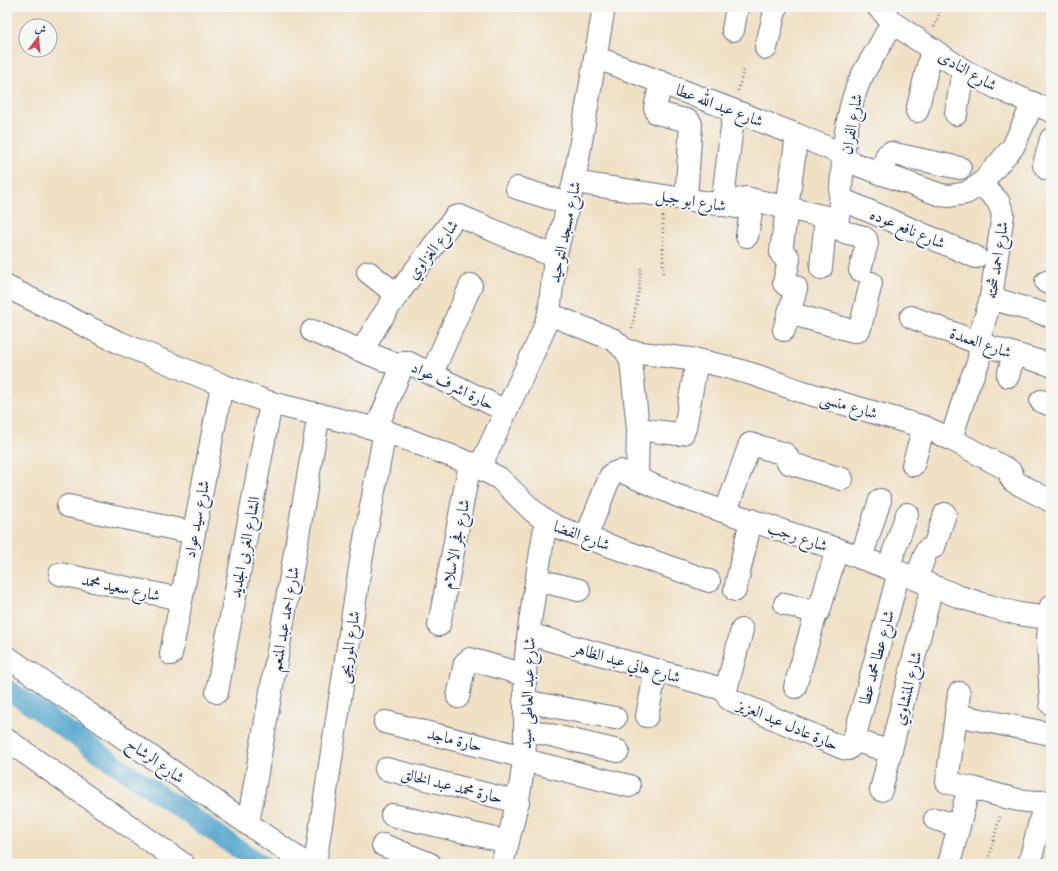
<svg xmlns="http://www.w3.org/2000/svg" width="1058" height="871" viewBox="0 0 1058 871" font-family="'Libre Bodoni',Amiri,serif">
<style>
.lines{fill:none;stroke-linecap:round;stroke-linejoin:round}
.canal{stroke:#51a5cd;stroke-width:20}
.minor-casing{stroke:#666d82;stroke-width:24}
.path{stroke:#666d82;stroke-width:2.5;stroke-dasharray:1 3;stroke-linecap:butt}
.minor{stroke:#fff;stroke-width:22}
.labels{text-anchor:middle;stroke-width:4;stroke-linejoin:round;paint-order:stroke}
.street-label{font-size:16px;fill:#1b2f5e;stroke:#f6f6f2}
</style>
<rect width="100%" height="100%" fill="#f6f6f2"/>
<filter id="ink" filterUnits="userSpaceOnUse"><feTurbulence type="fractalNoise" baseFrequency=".025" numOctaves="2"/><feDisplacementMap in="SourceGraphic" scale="8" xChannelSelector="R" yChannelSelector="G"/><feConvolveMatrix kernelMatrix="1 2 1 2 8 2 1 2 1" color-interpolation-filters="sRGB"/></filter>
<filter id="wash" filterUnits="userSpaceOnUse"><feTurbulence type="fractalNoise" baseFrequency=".012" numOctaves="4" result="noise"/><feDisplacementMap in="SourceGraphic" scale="16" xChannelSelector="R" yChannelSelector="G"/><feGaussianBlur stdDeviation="0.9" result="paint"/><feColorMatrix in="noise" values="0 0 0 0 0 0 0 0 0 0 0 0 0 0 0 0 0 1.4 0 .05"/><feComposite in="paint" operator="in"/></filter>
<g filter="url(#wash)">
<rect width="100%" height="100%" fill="#f0e0c4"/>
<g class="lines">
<polyline class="canal" points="7,689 260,864"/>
</g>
</g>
<g filter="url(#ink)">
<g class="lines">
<g class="minor-casing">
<g id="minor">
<polyline points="890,21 963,70 997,88 1051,111"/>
<polyline points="733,30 737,7"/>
<polyline points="766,48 776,7"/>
<polyline points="595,57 797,135 845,155"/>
<polyline points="661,82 655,108 657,113 689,121 691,124 686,199"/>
<polyline points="917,111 932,49"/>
<polyline points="956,114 963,70"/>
<polyline points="1051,139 1044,165 1047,169 1051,169"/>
<polyline points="844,160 941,195 949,196 966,193 981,184 1013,147 1033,103"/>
<polyline points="881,174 887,155 890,153 960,168"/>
<path d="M574 182 736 207 738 206 741 199 746 198 834 219 837 218 839 214C843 172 842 127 857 87 865 65 882 46 890 25L889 18 878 7"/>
<polyline points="517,188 569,204"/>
<polyline points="841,199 976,257"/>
<polyline points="722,205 734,111"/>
<path d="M837 218C839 239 853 230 866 239L867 243 860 270"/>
<polyline points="747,236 753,200"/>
<polyline points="821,268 826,217"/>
<polyline points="368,272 397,295"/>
<polyline points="1046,282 1051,284"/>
<polyline points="7,287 118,342 222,385 271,403 385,431 470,463 499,478 533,511 546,521 557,527 709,581"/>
<polyline points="991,298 1051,316"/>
<polyline points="789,313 853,331 857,331 860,328 871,283"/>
<polyline points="549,314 614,340 626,351 631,361 638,429 637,478"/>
<polyline points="911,317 981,344 1051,365"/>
<polyline points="784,330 796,289 796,287 786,285 784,283 789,259 788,257 782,255 781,252 797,135"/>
<polyline points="312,331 402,367"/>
<polyline points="978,343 991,298 1003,214 998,201 981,184"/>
<polyline points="362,351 378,323 397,295 455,217 460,216 555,257"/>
<polyline points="626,351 697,360 727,367 755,375 800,391 924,427 951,439 1010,471 1012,474 1011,478 1013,481 1051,501"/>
<polyline points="432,373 471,285"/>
<polyline points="1008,376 1014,354"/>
<polyline points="1041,401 1051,405"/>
<polyline points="376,429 402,367 405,362 407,362 506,411"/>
<polyline points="638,429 678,434 683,433 685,428 697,360"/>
<polyline points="951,439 967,389 978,363 981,344"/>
<polyline points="913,465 924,427"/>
<polyline points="480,467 541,336 549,314 555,257 574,182 604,7"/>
<polyline points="68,506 194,533"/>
<polyline points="726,511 750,444 785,454 787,456 787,461 789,463 842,479"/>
<polyline points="586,537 610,477 612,474 620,471 678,496 837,549 899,572 960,597 989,606 1019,614 1049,618"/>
<polyline points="861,558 880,500"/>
<polyline points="888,568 907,514"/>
<polyline points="60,574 181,599"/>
<polyline points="916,579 927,550 934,547 945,514"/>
<polyline points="537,580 579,590"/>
<polyline points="735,590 751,520"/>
<polyline points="785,604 814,612 818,612 819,611 837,549"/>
<polyline points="1051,606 1048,638 1051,704"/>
<polyline points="439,625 470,463"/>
<polyline points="742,630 726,690 726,693 729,699 843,748 848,749 855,742 857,741 891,752"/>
<polyline points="529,634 726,690"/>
<polyline points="171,654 222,385"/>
<polyline points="7,657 306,864"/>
<polyline points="795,687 816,613"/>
<polyline points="217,692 271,403"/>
<polyline points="959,693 947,782 970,788"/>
<polyline points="458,697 465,663 470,659 525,675"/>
<polyline points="524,701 615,718"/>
<polyline points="956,715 1051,734"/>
<polyline points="647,716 656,670"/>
<polyline points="385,722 524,757"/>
<polyline points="525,729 618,751"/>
<polyline points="7,740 183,864"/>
<polyline points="853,743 899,572"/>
<polyline points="524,760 629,786"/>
<polyline points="386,769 518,802"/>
<polyline points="881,790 932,586"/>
<polyline points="392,815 508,842"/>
<polyline points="935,819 959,826"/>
<polyline points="248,824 319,414"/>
<polyline points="383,845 430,864"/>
<polyline points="1030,861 1045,802"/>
<polyline points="315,864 361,561 385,431"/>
<path d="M502 864C511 829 521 794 524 757 527 724 523 690 526 657 530 612 539 566 546 521"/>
<path d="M949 864 968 791 970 788H973C999 795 1025 805 1051 801"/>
</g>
</g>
<g class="path">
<polyline points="934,27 942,7"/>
<polyline points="738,91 744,68"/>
<polyline points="663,216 663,276"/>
<polyline points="632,329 639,289 641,268"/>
<polyline points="987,864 1000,816"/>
</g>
<use href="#minor" class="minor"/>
</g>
</g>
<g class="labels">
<g class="street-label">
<text transform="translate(968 70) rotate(30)" y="6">شارع النادى</text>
<text transform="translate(720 105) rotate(21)" y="6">شارع عبد الله عطا</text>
<text transform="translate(851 124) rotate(-80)" y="6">شارع الفران</text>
<text transform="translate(691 200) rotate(9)" y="6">شارع ابو جبل</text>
<text transform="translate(908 228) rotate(23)" y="6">شارع نافع عوده</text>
<text transform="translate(564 232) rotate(-78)" y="6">شارع مسجد التوحيد</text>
<text transform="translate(432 249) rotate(-51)" y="6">شارع الغزاوي</text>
<text transform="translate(996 260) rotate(-81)" y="6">شارع احمد شحته</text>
<text transform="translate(981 342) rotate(19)" y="6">شارع العمدة</text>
<text transform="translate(453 385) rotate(26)" y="6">حارة اشرف عواد</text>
<text transform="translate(849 405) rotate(16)" y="6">شارع منسى</text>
<text transform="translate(196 519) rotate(-79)" y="6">شارع سيد عواد</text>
<text transform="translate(582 535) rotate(20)" y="6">شارع الفضا</text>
<text transform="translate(798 536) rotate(19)" y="6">شارع رجب</text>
<text transform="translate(455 544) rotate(-79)" y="6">شارع فجر الاسلام</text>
<text transform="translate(244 547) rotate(-79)" y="6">الشارع الغربى الجديد</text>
<text transform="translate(121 587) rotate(12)" y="6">شارع سعيد محمد</text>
<text transform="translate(284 619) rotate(-80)" y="6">شارع احمد عبد المنعم</text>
<text transform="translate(348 647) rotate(-81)" y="6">شارع الموريجى</text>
<text transform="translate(876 657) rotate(-75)" y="6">شارع عطا محمد عطا</text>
<text transform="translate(627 662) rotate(16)" y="6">شارع هاني عبد الظاهر</text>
<text transform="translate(907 688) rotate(-76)" y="6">شارع المنشاوي</text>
<text transform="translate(527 693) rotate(-88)" y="6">شارع عبد العاطى سيد</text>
<text transform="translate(788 724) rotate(23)" y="6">حارة عادل عبد العزيز</text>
<text transform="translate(455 739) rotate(14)" y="6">حارة ماجد</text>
<text transform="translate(156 760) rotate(35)" y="6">شارع الرشاح</text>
<text transform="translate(452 785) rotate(14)" y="6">حارة محمد عبد الخالق</text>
</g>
</g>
<rect width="1058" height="871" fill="none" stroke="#f6f6f2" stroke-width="24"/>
<g transform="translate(38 38) rotate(16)"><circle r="19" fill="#f6f6f2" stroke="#9ea6b7"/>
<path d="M0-3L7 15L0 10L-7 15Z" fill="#d1495b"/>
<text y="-6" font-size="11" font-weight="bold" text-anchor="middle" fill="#1b2f5e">ش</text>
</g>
</svg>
